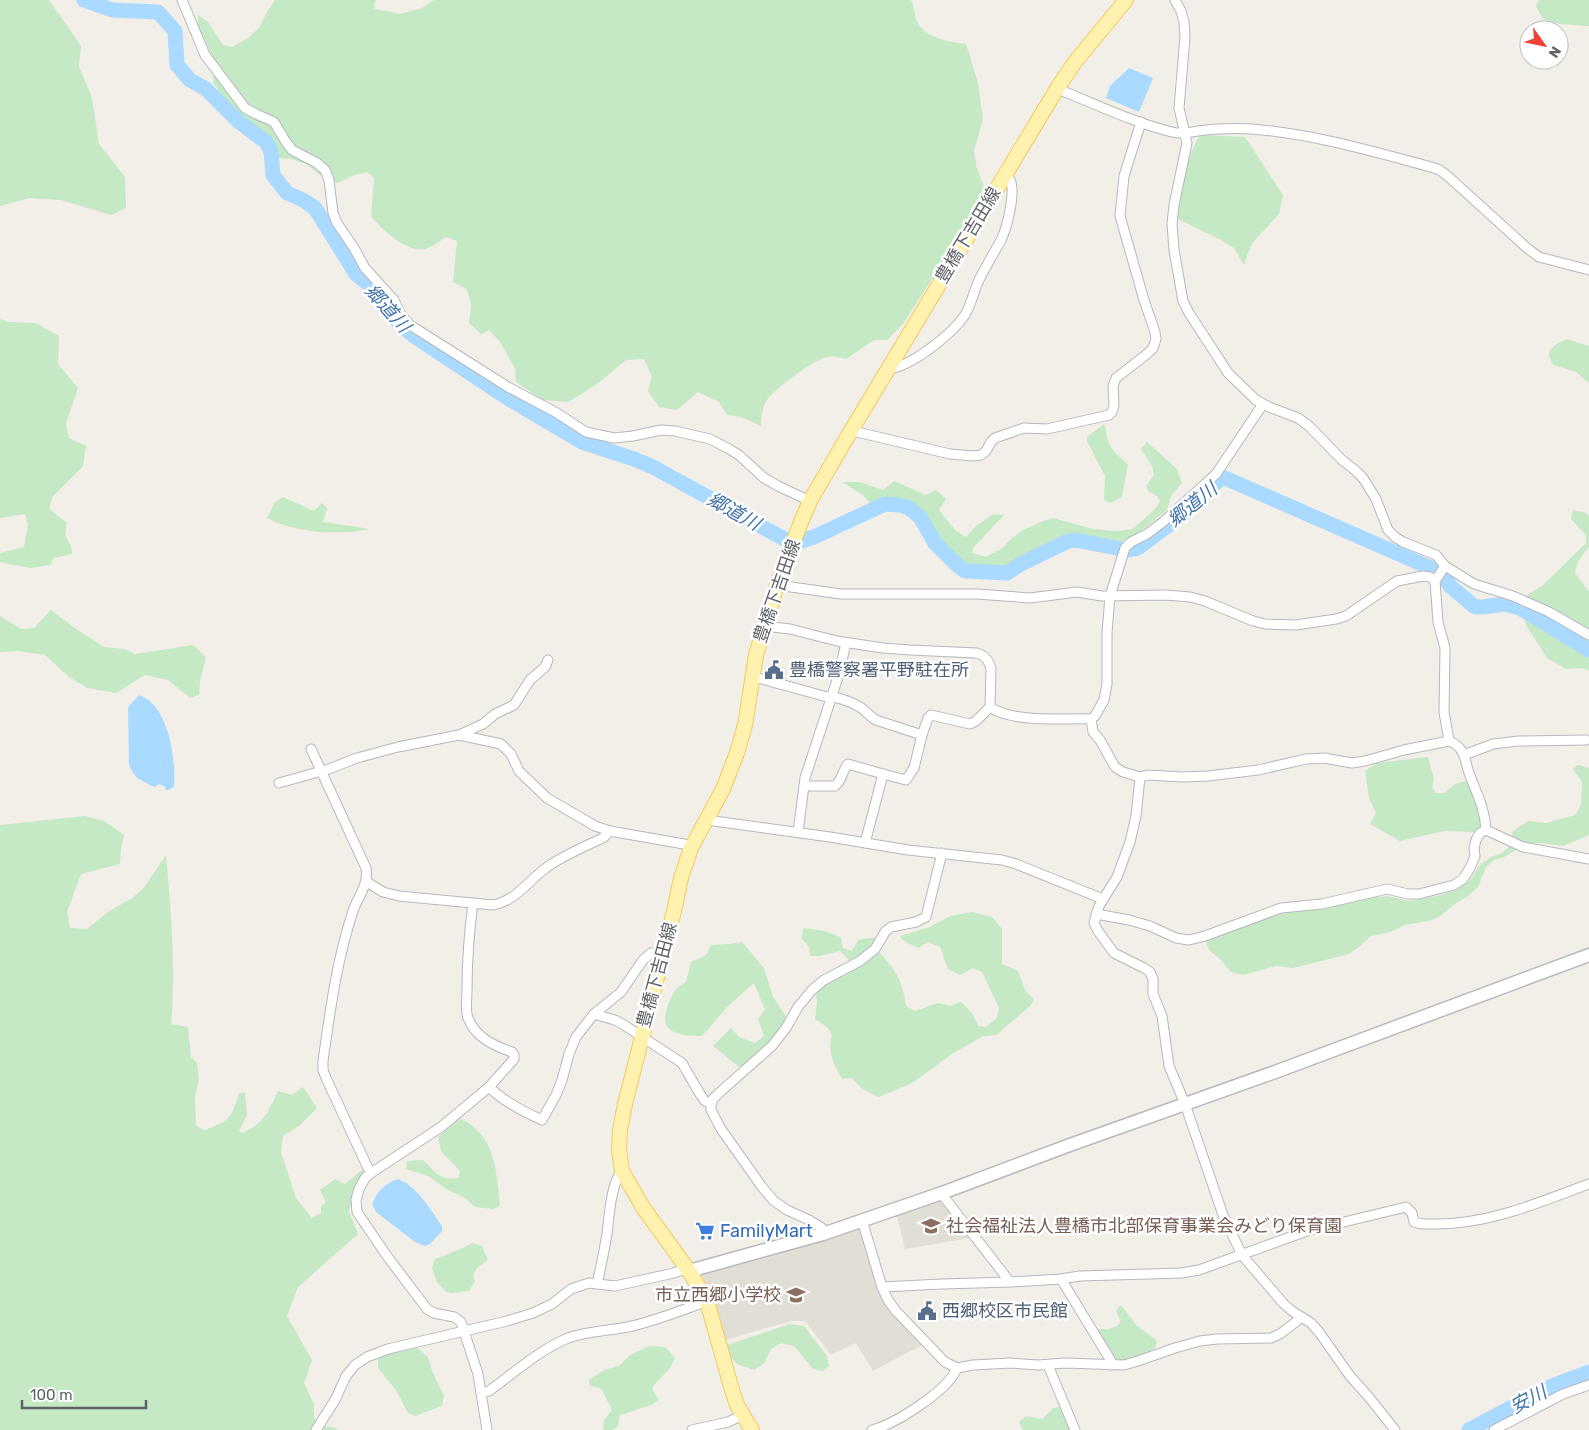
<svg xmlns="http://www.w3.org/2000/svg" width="1589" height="1430" viewBox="0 0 1589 1430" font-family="Rubik,'Noto Sans JP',sans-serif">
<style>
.education{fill:#e1ded6}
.green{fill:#c5e8c5}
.water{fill:#aadaff}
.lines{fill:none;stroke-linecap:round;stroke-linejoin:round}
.river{stroke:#aadaff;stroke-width:15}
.street-casing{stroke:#b5b8bc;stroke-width:11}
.secondary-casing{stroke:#b6babf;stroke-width:15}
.primary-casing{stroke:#f2c960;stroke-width:16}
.street{stroke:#fff;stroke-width:9}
.secondary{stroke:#fff;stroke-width:12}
.primary{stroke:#fff2af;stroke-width:14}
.labels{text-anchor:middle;stroke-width:5;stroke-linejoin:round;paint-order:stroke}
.street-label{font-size:18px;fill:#5f6368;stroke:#fff}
.service-label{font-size:18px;fill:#4e5e75;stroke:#fff;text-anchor:start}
.education-label{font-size:18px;fill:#785e54;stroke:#fff;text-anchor:start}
.shop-label{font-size:18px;fill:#366cbe;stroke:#fff;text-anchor:start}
.water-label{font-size:19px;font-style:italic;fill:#4174aa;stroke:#fff}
</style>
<rect width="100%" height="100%" fill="#f1efe8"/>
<g class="education">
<polygon points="937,1201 943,1202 970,1238 905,1249 897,1215"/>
<polygon points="858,1226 862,1230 880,1290 924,1344 873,1371 856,1343 831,1355 805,1321 791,1321 725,1340 713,1303 701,1277 703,1274 790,1249"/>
</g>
<g class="green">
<polygon points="0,0 49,0 81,46 79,66 92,98 99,144 125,177 126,208 111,215 61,200 29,198 0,206"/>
<path d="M275 0H376L374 5 375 9 400 14 422 8 434 0H911C915 7 914 17 918 23 927 39 951 42 966 44L978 83 983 119 974 151 977 169 987 194 903 324 887 340H874L846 359C839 357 834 355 827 357 815 359 774 389 767 400 762 408 761 416 761 426L741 417 727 415 719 402 698 392 677 410 659 407 648 391 652 376 644 359 626 360 597 384 568 402 543 400 516 382 515 369 501 343 489 330 481 334 469 323 471 305 467 289 453 282 457 241 446 237C440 241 432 247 425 249 407 253 381 229 371 216L374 178 367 172 354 175 338 183 324 178 306 164 291 159 278 158 263 136 240 118 226 103 213 82 215 62 198 25V15L208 22 223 45 232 47 248 38 259 28 267 12Z"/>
<polygon points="1539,0 1589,0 1589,26 1559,24 1543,19 1536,6"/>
<path d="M1200 135 1245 137 1283 195 1279 214 1254 241 1249 250 1244 265 1234 248 1221 240 1176 218C1179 189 1185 160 1200 135Z"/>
<polygon points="0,319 8,322 36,323 59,336 58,364 78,388 66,423 69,438 86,446 83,466 53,496 49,508 55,514 67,523 65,535 71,546 72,554 53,558 51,565 30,568 0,562 0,553 24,547 28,525 25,514 0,518"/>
<polygon points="1567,339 1589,346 1589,383 1576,372 1553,365 1549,357 1549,351 1556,344"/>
<path d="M1104 424C1107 430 1106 437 1109 443 1113 452 1122 459 1128 465L1122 497 1110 503 1104 500 1105 476 1087 441V437Z"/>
<polygon points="1147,442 1177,469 1182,483 1171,496 1167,510 1133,537 1117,543 1077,537 1061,537 1013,564 989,569 977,569 960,561 937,540 921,514 910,503 894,500 871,505 864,496 842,482 860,482 883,490 894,481 926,495 936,490 946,499 939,510 956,531 966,537 977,525 994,514 1004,515 973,548 972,553 986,557 1001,549 1011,539 1023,530 1043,521 1053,518 1093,529 1116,531 1133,529 1156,508 1160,501 1157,496 1148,491 1146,486 1154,475 1152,466 1141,449"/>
<path d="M283 497 314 511 322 503 327 508 323 522 370 529C340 536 295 533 267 518L275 502Z"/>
<polygon points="1573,510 1586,513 1589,516 1589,547 1578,561 1575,573 1589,592 1589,671 1582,668 1566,669 1547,658 1526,625 1523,616 1528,594 1542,586 1586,543 1586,535 1571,519"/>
<polygon points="51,610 76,629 104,647 124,649 135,654 193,645 206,657 200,681 199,695 190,698 168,680 145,675 116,693 87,688 69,677 45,655 18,651 0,652 0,616 21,629 34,628"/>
<polygon points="1428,757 1434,779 1432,788 1436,793 1444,793 1455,784 1466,781 1481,804 1483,824 1474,832 1444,831 1400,841 1370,824 1376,813 1369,798 1365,771 1377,763"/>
<polygon points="1578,765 1589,768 1589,835 1563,846 1541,843 1527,843 1504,857 1494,860 1486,867 1478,887 1468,896 1456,903 1439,917 1429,921 1404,925 1391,932 1371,936 1360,946 1349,954 1293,968 1276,966 1243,975 1231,972 1220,959 1209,950 1206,941 1221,934 1281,914 1330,907 1368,898 1387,896 1409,901 1437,896 1457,890 1471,879 1479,866 1491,857 1502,853 1508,848 1513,831 1528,821 1546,823 1575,815 1581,805 1582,782 1573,769"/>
<path d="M85 816 106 822 124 835 121 849 120 864 81 874 67 912 70 928 87 929 108 912 132 898 143 889 166 855C171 911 176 967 171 1024L188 1027 191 1057 197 1063 199 1080 195 1095 196 1126 204 1130C229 1122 232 1118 239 1093L245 1092 247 1115 239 1131 242 1133C264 1124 268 1112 278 1091L292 1095 303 1087 317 1108 300 1125 283 1136 281 1152 296 1198 312 1218 321 1213V1206L326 1202 320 1190 335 1179 345 1184 362 1170 365 1175 355 1190 349 1211 358 1234 298 1287 287 1316 312 1360 304 1383 314 1404V1418L325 1426 336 1428 338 1430H0V825Z"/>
<path d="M972 912 992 917 1002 929V964L1018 971 1026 992 1034 999 1030 1006 996 1035 983 1036 952 1054 912 1083 879 1097 862 1089 852 1078 842 1079C834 1065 827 1052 832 1035L827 1027 815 1019 817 1003 816 991 830 979 845 975 851 970 849 960 840 951 820 956H810L809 947 802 939 803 928C815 929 830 931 841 938L843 948 852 951 858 940 870 938H878L874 947C894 968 902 977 906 1006L915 1011 938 1003 950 1006 961 1002 972 1013 978 1026 986 1027 997 1018 999 1008 982 972 973 968 960 975 948 969 940 947 928 942 918 948 902 940 900 936 930 927 950 916Z"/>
<path d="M742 942 764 968 773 997 787 1018C773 1038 761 1056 739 1067L713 1046 731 1028 739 1037 755 1043 764 1036 758 1019 765 1010 754 983 729 1005 702 1036C678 1036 656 1033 669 1003 674 991 674 989 686 982L691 962 705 956 711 945 730 944Z"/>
<path d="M460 1119C467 1121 470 1124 476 1129 497 1149 497 1179 500 1206L493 1209 475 1207 465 1198 446 1189 428 1176 406 1169 407 1161 423 1160C435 1172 441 1181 458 1178L460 1171 441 1151 438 1137Z"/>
<polygon points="473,1243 482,1246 488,1260 477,1268 473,1275 475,1281 469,1291 452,1293 446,1292 437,1282 432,1268 435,1259 458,1250"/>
<path d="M1121 1305 1136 1325 1157 1341 1155 1348C1144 1356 1130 1360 1116 1362L1098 1333 1099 1329H1109L1119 1325 1120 1320 1116 1310Z"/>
<polygon points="790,1324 804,1326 827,1356 829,1366 822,1371 813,1369 794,1346 781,1343 771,1349 764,1364 754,1370 737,1364 726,1352 727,1345"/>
<polygon points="649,1346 665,1347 675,1358 670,1368 653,1386 653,1391 659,1400 651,1405 620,1415 618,1426 613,1430 603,1430 604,1420 612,1410 601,1388 590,1386 589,1380 604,1370 619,1366 630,1355"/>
<polygon points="417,1348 428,1357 432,1371 444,1396 442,1406 415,1416 408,1413 396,1390 378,1368 378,1358 392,1352"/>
<polygon points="1060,1407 1072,1430 1023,1430 1019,1422 1026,1416 1042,1419 1053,1408"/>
</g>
<g class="water">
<polygon points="1129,68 1153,78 1139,112 1106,98 1110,86"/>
<path d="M139 695C169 705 176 760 174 787L168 790H165L166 787 159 784 155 787C142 781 134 779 129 764L128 707Z"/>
<path d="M398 1179C418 1187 430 1209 442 1226V1231L430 1244 425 1246 415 1242 376 1212 372 1204C377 1192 385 1183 398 1179Z"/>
</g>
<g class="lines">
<g class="river">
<polyline points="84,0 112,10 158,12 175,31 177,65 190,80 206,89 238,121 266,142 271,151 273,175 287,193 303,200 315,208 356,274 378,292 398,322 414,336 509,399 582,442 634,459 651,466 788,541"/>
<polyline points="801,541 814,537 885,504 900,505 909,508 920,517 935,543 957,565 965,571 1007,573 1021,564 1066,542 1075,540 1127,550 1138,548 1182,515 1220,479 1225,478 1433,569 1443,575 1450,586 1475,607 1483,607 1505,604 1520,608 1589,650"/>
<polyline points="1469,1430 1552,1386 1589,1372"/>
</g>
<g class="street-casing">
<g id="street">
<polyline points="182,0 205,55 245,108 256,114 274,122 286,142 292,150 317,163 325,170 329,180 333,213 337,223 354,248 365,268 394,300 401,315 410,325 508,387 557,413 586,432 614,438 633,436 661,430 675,431 710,439 729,449 739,455 764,478 778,486 810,501"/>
<polyline points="1175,0 1181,11 1184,22 1185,37 1179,108 1187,143 1174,205 1172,224 1174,250 1183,301 1189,313 1219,359 1228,373 1256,400 1269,407 1298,418 1309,426 1341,459 1356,471 1363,478 1376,499 1388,530 1395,537 1403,542 1436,555 1445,566 1474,584 1513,596 1549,612 1589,635"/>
<path d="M1058 87 1065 92C1100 106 1135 123 1172 132 1182 135 1189 132 1198 131 1216 129 1234 128 1252 129 1313 134 1371 151 1431 167L1440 170 1451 179 1527 248 1539 257 1589 270"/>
<path d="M888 369C911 367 952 334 965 315 971 305 974 291 979 280 986 266 994 253 1001 240 1007 228 1016 192 1010 180 1009 178 1006 176 1005 174"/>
<path d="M1263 404 1216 474 1163 522 1147 534 1131 542 1125 548 1110 596 1107 633V684L1104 700 1095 716 1091 719 1093 732 1100 740 1115 767 1123 772 1140 777 1148 775 1182 777 1208 776 1258 770 1306 759 1324 758 1352 763 1365 761 1404 750 1449 741C1454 743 1458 745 1461 750 1466 757 1466 765 1469 773 1476 792 1485 808 1486 830"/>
<polyline points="852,429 857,432 950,454 973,456 981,455 986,451 991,442 995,438 1024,428 1047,429 1109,415 1112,412 1114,405 1113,386 1116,378 1147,354 1153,348 1156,339 1155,332 1144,300 1120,216 1124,176 1141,122"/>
<polyline points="1445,566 1435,581 1438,622 1445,648 1444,712 1449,741"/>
<polyline points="777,585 841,594 977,594 1030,598 1077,592 1102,596 1166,595 1190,597 1205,601 1253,621 1265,624 1296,625 1336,619 1346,616 1397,581 1423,576 1430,577 1435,581"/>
<path d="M764 626 790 629 837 641 883 648 910 650 976 653C985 655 989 660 991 669L990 707"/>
<path d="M751 676 827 697C835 695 857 704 864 710 868 714 871 717 876 720L922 735 928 718 931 715 970 724 976 721 990 707C1013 723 1062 718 1091 719"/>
<polyline points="459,735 483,724 495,714 514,705 530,680 545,667 548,660"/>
<path d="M311 749 366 868C369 885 358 896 353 911 337 959 330 1011 323 1061V1070L326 1078 367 1166 371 1173 441 1127 489 1087 514 1059V1055L512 1052C494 1046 475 1037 468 1018 465 1010 467 1000 467 991 467 962 469 933 473 903"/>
<polyline points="1464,755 1493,744 1519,741 1586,740"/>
<polyline points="1140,777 1136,816 1130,842 1117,877 1099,906 1094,923 1098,931 1114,953 1144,968 1150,972 1153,979 1153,994 1162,1016 1169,1066 1185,1104 1223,1215 1242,1255 1283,1303 1292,1311 1311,1323 1319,1332 1350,1376 1368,1396 1395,1430"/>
<polyline points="279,783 329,769 357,758 398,747 459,735 501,744 511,754 519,771 547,798 595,826 610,831 684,844 691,848"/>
<path d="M804 786H835C842 781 842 771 848 764L883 774"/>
<polyline points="707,817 714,821 830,837 908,850 1002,860 1016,864 1103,899"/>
<polyline points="798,832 805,778 839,674 846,643"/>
<polyline points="865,843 883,774 906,780 914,768 922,735"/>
<path d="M367 882 383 892 399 896 493 905C517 901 530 878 550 865 567 854 585 846 603 838L610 831"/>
<polyline points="1096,914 1129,920 1150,926 1176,938 1189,940 1205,936 1281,908 1322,904 1387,889 1408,894 1419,894 1454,885 1463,879 1470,868 1475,856 1474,848 1476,840 1480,833 1486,830 1523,847 1589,859"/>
<polyline points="594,1014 615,1020 624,1025 682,1063 700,1094 705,1101 711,1104 711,1110 721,1129 762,1187 774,1201 787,1210 809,1220 822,1228 823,1234"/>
<path d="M489 1087C503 1101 524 1112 542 1120L556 1095 562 1080 569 1054 576 1037 594 1014 621 992 643 960 651 953H662"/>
<polyline points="711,1104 713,1099 719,1093 772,1046 786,1028 798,1007 812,990 824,980 860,961 875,949 885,932 891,927 916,922 926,917 942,853"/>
<polyline points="371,1173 365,1178 359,1189 356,1200 357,1212 387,1256 427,1309 434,1313 454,1317 461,1322 478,1374 487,1430"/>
<path d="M942 1193 944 1197 1010 1282 1061 1279 1080 1276 1181 1273 1199 1270 1307 1231 1406 1207 1412 1213 1414 1222C1421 1225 1429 1224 1437 1224 1490 1224 1540 1202 1589 1184"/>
<polyline points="862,1220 882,1287 888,1300 896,1311 945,1362 957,1368 973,1365 1010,1363 1038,1365 1065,1363 1124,1365 1138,1361 1175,1348 1200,1341 1217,1339 1271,1338 1280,1334 1297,1321 1300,1317"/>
<polyline points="1061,1279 1111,1361 1111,1365"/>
<path d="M597 1284C601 1267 604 1251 607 1234 609 1218 611 1182 622 1171"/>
<polyline points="882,1287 942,1284 1010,1282"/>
<polyline points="1048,1365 1075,1430"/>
<path d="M481 1393 489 1391C514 1373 539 1350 568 1338 587 1331 608 1331 628 1327 655 1321 681 1311 707 1301"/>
<polyline points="316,1430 335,1400 346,1376 355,1365 367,1357 388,1349 507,1321 533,1313 552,1304 571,1289 589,1283 615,1286 674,1273 682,1270 689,1271"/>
<polyline points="692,1430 728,1422 743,1415"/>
<path d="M872 1430C895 1424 948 1391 957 1368"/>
<polyline points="1494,1430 1563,1394 1589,1385"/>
</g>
</g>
<g class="secondary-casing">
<polyline id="secondary" points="689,1271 823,1234 942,1193 1067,1146 1275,1072 1589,955"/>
</g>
<g class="primary-casing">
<polyline id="primary" points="752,1430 737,1405 732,1390 707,1301 689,1271 644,1209 622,1171 619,1150 620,1130 625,1104 674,911 681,878 691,848 723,789 737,753 745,725 756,655 777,585 801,522 810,501 852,429 1058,87 1075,62 1126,0"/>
</g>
<use href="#street" class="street"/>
<use href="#secondary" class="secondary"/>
<use href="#primary" class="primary"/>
</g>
<defs>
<g id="civic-bare" transform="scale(1.5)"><path d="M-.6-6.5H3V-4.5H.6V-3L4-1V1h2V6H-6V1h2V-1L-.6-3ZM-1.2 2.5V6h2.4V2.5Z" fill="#5c6f8a" stroke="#fff" stroke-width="2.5" paint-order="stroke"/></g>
<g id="school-bare" transform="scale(1.5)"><path d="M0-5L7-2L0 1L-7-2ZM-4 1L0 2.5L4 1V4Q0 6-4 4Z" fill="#8d6e63" stroke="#fff" stroke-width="2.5" paint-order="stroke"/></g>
<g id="supermarket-bare" transform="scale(1.5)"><path d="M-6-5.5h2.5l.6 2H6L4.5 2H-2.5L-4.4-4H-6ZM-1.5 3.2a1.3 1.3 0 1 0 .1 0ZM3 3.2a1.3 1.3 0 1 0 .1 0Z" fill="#3f7fe0" stroke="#fff" stroke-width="2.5" paint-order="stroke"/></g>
</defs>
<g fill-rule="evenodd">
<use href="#civic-bare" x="774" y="670"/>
<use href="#school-bare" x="931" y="1226"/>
<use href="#supermarket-bare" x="705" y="1231"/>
<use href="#school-bare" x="796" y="1295"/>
<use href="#civic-bare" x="927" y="1311"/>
</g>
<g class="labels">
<g class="street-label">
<text transform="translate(968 235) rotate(-59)" y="6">豊橋下吉田線</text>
<text transform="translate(777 591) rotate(-71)" y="6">豊橋下吉田線</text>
<text transform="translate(657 975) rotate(-75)" y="6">豊橋下吉田線</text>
</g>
<g class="service-label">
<text x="789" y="676">豊橋警察署平野駐在所</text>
<text x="942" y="1317">西郷校区市民館</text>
</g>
<g class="education-label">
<text x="946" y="1232">社会福祉法人豊橋市北部保育事業会みどり保育園</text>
<text x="781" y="1301" text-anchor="end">市立西郷小学校</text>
</g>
<g class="shop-label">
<text x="720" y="1237">FamilyMart</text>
</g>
<g class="water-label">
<text transform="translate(388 308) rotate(48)" y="7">郷道川</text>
<text transform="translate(1192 504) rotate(-39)" y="7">郷道川</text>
<text transform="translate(734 511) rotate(29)" y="7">郷道川</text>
<text transform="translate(1528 1399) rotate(-28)" y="7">安川</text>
</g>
</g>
<g transform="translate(1544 45) rotate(123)"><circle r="24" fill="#ffffff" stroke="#bfc1c3"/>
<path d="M0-4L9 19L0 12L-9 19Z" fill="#ea4335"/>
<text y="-8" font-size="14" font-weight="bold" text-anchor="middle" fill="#5f6368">N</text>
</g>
<path d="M22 1400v8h124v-8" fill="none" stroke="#5f6368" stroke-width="2.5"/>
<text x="30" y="1400" font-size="15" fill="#5f6368" stroke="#ffffff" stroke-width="4" paint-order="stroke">100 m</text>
</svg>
